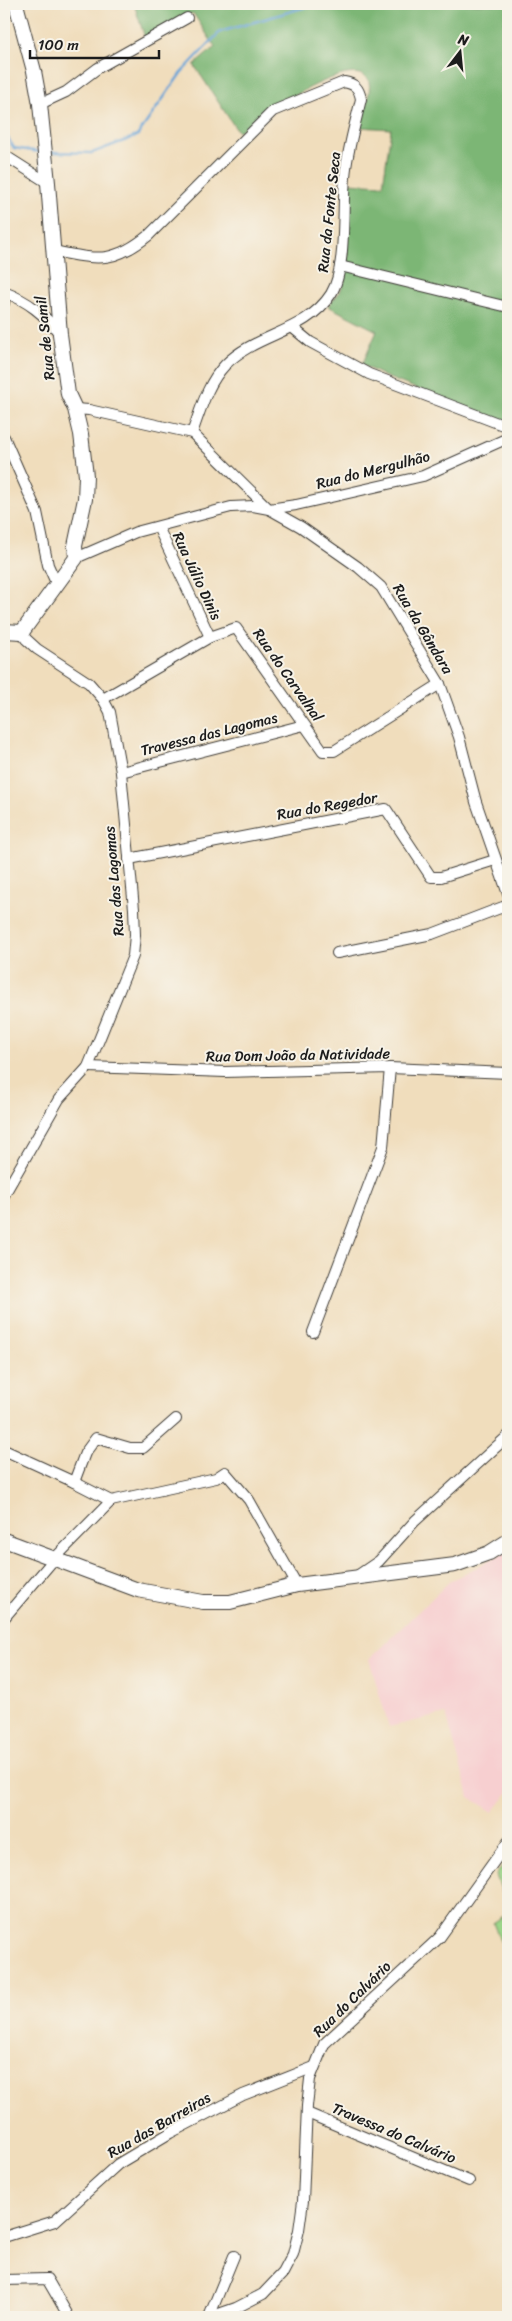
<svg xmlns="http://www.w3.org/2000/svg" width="512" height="2321" viewBox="0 0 512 2321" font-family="Sriracha,sans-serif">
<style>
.built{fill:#f7cfd0}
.green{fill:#9bd589;stroke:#5c7852}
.forest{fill:#7cb675;stroke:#4c6948}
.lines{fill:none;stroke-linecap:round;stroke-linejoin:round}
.stream{stroke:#65a2d6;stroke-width:2.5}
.street-casing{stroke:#3c3934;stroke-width:12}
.secondary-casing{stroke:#3c3934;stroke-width:16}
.street{stroke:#fff;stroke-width:10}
.secondary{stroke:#fff;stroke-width:14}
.labels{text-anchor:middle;stroke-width:4;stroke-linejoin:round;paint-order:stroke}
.street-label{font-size:15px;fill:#1c1c1c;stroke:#f7f3e8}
</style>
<rect width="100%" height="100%" fill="#f7f3e8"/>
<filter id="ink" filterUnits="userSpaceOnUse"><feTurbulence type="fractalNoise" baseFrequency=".02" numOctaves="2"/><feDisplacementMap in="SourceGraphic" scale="10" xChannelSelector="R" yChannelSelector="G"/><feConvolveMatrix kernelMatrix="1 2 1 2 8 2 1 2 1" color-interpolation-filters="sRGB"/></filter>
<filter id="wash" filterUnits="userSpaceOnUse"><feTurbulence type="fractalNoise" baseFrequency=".0096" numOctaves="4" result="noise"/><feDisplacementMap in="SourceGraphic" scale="20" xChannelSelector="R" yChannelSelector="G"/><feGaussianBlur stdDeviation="1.12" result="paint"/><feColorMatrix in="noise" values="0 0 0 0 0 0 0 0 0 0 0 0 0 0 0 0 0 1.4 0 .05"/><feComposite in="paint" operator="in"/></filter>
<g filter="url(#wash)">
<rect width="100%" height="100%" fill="#f0ddbc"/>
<polygon class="built" points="508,1551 508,1793 493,1812 469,1797 446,1714 389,1727 369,1659 450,1581"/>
<g class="green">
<polygon points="508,1859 508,1909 496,1875"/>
<polygon points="508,1913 508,1959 493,1923"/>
</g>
<path class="forest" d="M134 4H508V424L386 377 362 365 377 331 328 306 340 292 346 277 349 183 383 185 391 129 359 127C362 117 372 92 369 82 356 49 255 120 238 132L194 65 215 47 193 13 145 38Z"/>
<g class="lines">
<g class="stream">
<polyline points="4,132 14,148 40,152"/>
<polyline points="50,152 92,153 137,136 181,73 220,32 316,4"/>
</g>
</g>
</g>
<g filter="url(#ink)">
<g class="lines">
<g class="street-casing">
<g id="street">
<polyline points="40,104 66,92 98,68 187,18"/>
<polyline points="4,155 48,183"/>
<path d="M53 251C97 259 112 265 149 235L273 111 344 82C355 84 359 88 361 99 355 125 347 151 345 177 342 209 347 268 331 294 306 333 256 333 225 365 207 384 201 409 192 433"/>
<polyline points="340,266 508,307"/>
<path d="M4 292C28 301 44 314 60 334"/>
<polyline points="4,303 5,293"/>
<polyline points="293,328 310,342 369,374 508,427"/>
<polyline points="75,409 89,410 192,433 269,509 296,505 423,476 508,438"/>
<polyline points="4,437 37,512 48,565 57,585"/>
<polyline points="158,527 210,637"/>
<polyline points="76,558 136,532 231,507 253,506 269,509 301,527 358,567 381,587 440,684 459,737 476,802 508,894"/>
<polyline points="103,699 210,637 236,628 323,751 334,751 440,684"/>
<polyline points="121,772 304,725"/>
<polyline points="129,859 386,809 431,877 441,877 495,860"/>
<polyline points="337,953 432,934 508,905"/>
<polyline points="88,1067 225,1072 390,1068 508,1073"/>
<polyline points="4,1195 59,1099 88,1067 133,956 135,935 134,909 121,772 110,712 103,699 89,683 37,649 26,639 22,632"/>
<polyline points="313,1332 383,1147 390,1068"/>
<polyline points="4,1450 74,1482"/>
<polyline points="111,1501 216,1478 225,1472 249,1500 297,1585"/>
<polyline points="357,1576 379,1561 415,1521 508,1436"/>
<polyline points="4,1618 55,1558 111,1501 74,1482 85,1453 96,1438 130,1448 143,1448 176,1419"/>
<polyline points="307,2113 469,2181"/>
<polyline points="4,2237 55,2221 118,2164 170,2133 243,2095 314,2067"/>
<polyline points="4,2280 47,2279 69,2317"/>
<polyline points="209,2317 234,2256"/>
<polyline points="210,2317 236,2308 263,2294 283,2273 293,2254 299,2230 303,2201 307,2106 310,2079 324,2044 440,1937 508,1842"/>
</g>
</g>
<g class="secondary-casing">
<g id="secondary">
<polyline points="4,631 22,632 76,558 75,546 85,499 86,476 81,434 75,409 68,394 60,334 48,183 40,104 34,71 16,4"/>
<polyline points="4,1540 138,1590 203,1602 230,1602 297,1585 455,1565 489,1553 508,1541"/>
</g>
</g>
<use href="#street" class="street"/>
<use href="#secondary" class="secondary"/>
</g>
</g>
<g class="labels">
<g class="street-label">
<text transform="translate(329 212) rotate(-84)" y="5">Rua da Fonte Seca</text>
<text transform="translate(45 338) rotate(-96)" y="5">Rua de Samil</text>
<text transform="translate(373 470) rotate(-14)" y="5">Rua do Mergulhão</text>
<text transform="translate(197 576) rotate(65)" y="5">Rua Júlio Dinis</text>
<text transform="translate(423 629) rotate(59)" y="5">Rua da Gândara</text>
<text transform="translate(288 675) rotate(55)" y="5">Rua do Carvalhal</text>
<text transform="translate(209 734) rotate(-14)" y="5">Travessa das Lagomas</text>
<text transform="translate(327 806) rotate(-10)" y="5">Rua do Regedor</text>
<text transform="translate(114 881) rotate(-95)" y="5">Rua das Lagomas</text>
<text transform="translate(298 1055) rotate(-1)" y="5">Rua Dom João da Natividade</text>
<text transform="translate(352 1999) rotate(-44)" y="5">Rua do Calvário</text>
<text transform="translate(159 2125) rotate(-30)" y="5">Rua das Barreiras</text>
<text transform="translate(394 2133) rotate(23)" y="5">Travessa do Calvário</text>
</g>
</g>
<rect width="512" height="2321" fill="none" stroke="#f7f3e8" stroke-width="20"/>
<g transform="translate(460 52) rotate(16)" stroke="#f7f3e8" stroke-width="4" paint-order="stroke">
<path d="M0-4L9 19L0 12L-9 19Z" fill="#1c1c1c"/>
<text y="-8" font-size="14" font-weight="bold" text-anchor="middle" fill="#1c1c1c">N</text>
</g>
<path d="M30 50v8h129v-8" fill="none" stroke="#1c1c1c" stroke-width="2.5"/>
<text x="38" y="50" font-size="15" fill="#1c1c1c" stroke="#f7f3e8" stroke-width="4" paint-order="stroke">100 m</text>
</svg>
